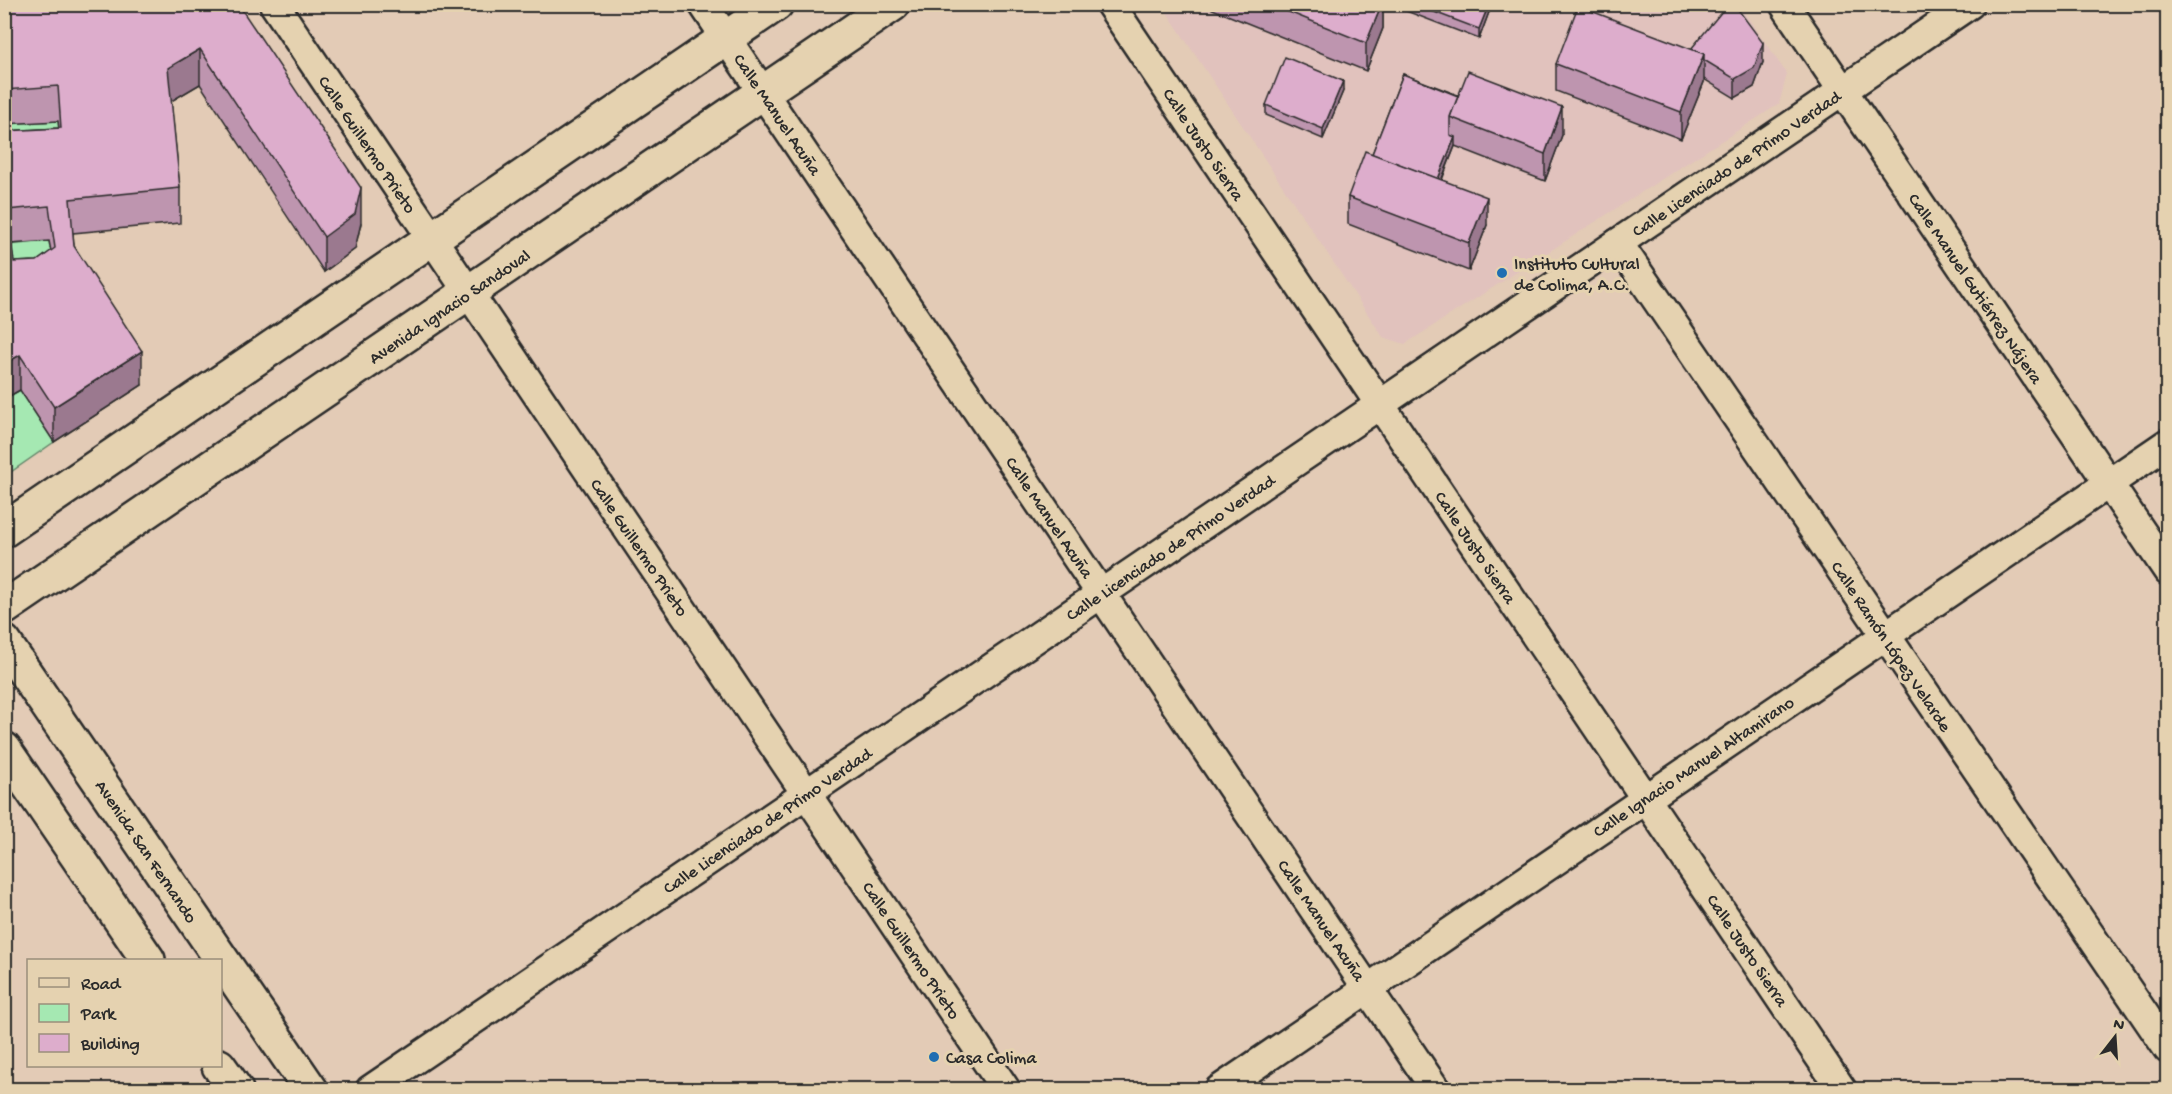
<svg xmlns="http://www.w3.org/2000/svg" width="2172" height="1094" viewBox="0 0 2172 1094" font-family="'Gochi Hand',sans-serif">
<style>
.built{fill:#e1c2bd}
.green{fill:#a5e8b2;stroke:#688a6e;stroke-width:1.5}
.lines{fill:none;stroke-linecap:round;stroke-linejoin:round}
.minor-casing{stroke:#2b2b2b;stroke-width:33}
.secondary-casing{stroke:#2b2b2b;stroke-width:38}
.primary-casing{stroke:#2b2b2b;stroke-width:38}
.minor{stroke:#e5d2b0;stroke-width:28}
.secondary{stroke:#e5d2b0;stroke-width:33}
.primary{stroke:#e5d2b0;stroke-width:33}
.wall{fill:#be95af;stroke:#2b2b2b;stroke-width:1.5;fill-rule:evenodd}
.shaded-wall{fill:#9b798f;stroke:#2b2b2b;stroke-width:1.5}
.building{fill:#ddadcc;stroke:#2b2b2b;stroke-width:1.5;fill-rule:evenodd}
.poi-dot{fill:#1f6fb2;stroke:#e5d2b0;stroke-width:2}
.labels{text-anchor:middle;stroke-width:6;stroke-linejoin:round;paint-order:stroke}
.street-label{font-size:18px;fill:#2b2b2b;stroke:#e5d2b0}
.poi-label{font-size:18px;fill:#2b2b2b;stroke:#e5d2b0;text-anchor:start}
</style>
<rect width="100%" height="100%" fill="#e3cbb6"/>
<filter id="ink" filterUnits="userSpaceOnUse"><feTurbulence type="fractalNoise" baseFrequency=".0167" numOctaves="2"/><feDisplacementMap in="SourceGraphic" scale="12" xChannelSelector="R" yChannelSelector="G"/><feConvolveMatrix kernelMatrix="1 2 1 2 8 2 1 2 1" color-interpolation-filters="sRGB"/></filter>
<g filter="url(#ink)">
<polygon class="built" points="1162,5 1739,5 1787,74 1779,104 1405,344 1383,337"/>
<g class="green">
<polygon points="58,121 61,163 5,166 5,124"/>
<polygon points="49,241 55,282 14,297 7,245"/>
<polygon points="20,390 54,442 5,476 5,399"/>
</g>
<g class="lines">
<g class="minor-casing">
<g id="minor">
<polyline points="274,4 1006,1090"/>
<polyline points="703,4 1436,1090"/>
<polyline points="1110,4 1842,1090"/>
<polyline points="1784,4 2168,571"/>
<polyline points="1618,243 2168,1049"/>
<polyline points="370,1090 1970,4"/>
<polyline points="1219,1090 2168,443"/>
</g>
</g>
<g class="secondary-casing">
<g id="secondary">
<polyline points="4,530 776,4"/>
<polyline points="4,608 893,4"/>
</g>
</g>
<g class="primary-casing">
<g id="primary">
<polyline points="4,642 311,1090"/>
<polyline points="4,749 148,960"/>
<polyline points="219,1066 236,1090"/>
</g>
</g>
<use href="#minor" class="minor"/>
<use href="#secondary" class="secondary"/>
<use href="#primary" class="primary"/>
</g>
<g class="wall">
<path d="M4 4H238L361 223 355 249 324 272 200 84 171 101 180 188V223L73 233 74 246 142 385 54 442 20 390 4 399V131L59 128 58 121 4 124ZM49 241 51 251 37 261 14 262 11 244Z"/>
<polygon points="1200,4 1383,4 1383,28 1366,71"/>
<polygon points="1388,4 1492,4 1479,39"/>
<polygon points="1691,49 1763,62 1754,87 1735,98 1704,79 1704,82 1681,139 1556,91 1556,64"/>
<polygon points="1403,74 1562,135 1545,181 1455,146 1442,180 1487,225 1469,271 1348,224 1348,197 1372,154"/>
<polygon points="1343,91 1323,139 1266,115 1266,105"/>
</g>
<g class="shaded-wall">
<polygon points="1382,4 1383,4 1383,28 1366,71 1366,43"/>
<polygon points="1489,4 1492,4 1479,39 1479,29"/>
<polygon points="1763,43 1763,62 1754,87 1735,98 1735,79"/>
<polygon points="200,49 200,84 168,103 168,68"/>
<polygon points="1704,54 1704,82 1681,139 1681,112"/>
<polygon points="1343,81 1343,91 1323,139 1323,129"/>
<polygon points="1562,107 1562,135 1545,181 1545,154"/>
<polygon points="1455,137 1455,146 1434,198 1434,189"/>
<polygon points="361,188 361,223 355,249 324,272 324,237"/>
<polygon points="1487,197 1487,225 1469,271 1469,243"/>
<polygon points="142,351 142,385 54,442 54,407"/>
<polygon points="20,355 20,390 4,399 4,364"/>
</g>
<g class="building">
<path d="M4 4H238L361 188 355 214 324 237 200 49 168 68 180 188 70 199 74 246 142 351 54 407 20 355 4 364V131L61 128 58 86 4 90ZM49 206 55 248 37 261 14 262 7 210Z"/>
<polygon points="1269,4 1382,4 1366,43"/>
<polygon points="1413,4 1489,4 1479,29"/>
<polygon points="1728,4 1734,4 1763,43 1754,68 1735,79 1704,60 1704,54 1691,49"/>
<polygon points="1578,6 1704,54 1681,112 1556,64"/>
<polygon points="1285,57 1343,81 1323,129 1266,105"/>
<polygon points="1468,71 1562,107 1545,154 1450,117"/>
<polygon points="1403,74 1458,96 1450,117 1450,135 1455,137 1438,179 1372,154"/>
<polygon points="1365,151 1487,197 1469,243 1348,197"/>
<polygon points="619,1083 623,1089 609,1089"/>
</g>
</g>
<g class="poi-dot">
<circle cx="1502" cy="273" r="6"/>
<circle cx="934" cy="1057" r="6"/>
</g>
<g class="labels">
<g class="street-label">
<text transform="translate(778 114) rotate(56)" y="6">Calle Manuel Acuña</text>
<text transform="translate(368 144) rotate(56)" y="6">Calle Guillermo Prieto</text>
<text transform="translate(1204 144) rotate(56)" y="6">Calle Justo Sierra</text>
<text transform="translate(1736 163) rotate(-34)" y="6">Calle Licenciado de Primo Verdad</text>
<text transform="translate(1976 288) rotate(56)" y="6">Calle Manuel Gutiérrez Nájera</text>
<text transform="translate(449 306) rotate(-34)" y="6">Avenida Ignacio Sandoval</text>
<text transform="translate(1050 517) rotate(56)" y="6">Calle Manuel Acuña</text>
<text transform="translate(640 547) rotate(56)" y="6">Calle Guillermo Prieto</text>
<text transform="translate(1170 547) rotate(-34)" y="6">Calle Licenciado de Primo Verdad</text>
<text transform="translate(1476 547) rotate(56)" y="6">Calle Justo Sierra</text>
<text transform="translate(1892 646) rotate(56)" y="6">Calle Ramón López Velarde</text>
<text transform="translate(1693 766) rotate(-34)" y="6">Calle Ignacio Manuel Altamirano</text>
<text transform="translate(767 820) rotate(-34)" y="6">Calle Licenciado de Primo Verdad</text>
<text transform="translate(147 851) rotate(56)" y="6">Avenida San Fernando</text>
<text transform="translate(1322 920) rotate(56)" y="6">Calle Manuel Acuña</text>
<text transform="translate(912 950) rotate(56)" y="6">Calle Guillermo Prieto</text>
<text transform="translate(1748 950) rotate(56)" y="6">Calle Justo Sierra</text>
</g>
<g class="poi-label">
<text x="1514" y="269">Instituto Cultural<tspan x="1514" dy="21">de Colima, A.C.</tspan></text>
<text x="946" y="1063">Casa Colima</text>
</g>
</g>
<rect width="2172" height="1094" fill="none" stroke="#e5d2b0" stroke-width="24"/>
<rect x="12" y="12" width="2148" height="1070" fill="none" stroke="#2b2b2b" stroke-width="2" filter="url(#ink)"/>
<rect x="27" y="959" width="195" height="108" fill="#e5d2b0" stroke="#9b8f7b" stroke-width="1.5"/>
<rect x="39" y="978" width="30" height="9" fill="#e5d2b0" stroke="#9b8f7b" stroke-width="1.5"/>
<text x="81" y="989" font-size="18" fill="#2b2b2b">Road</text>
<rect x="39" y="1004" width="30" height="18" fill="#a5e8b2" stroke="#9b8f7b" stroke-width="1.5"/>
<text x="81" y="1019" font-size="18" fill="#2b2b2b">Park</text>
<rect x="39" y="1034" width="30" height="18" fill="#ddadcc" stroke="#9b8f7b" stroke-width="1.5"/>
<text x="81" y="1049" font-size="18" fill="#2b2b2b">Building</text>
<g transform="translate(2115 1037) rotate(17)" stroke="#e5d2b0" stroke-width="4.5" paint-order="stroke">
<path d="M0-4.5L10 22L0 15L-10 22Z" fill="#2b2b2b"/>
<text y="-9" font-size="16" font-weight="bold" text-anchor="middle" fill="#2b2b2b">N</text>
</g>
</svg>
